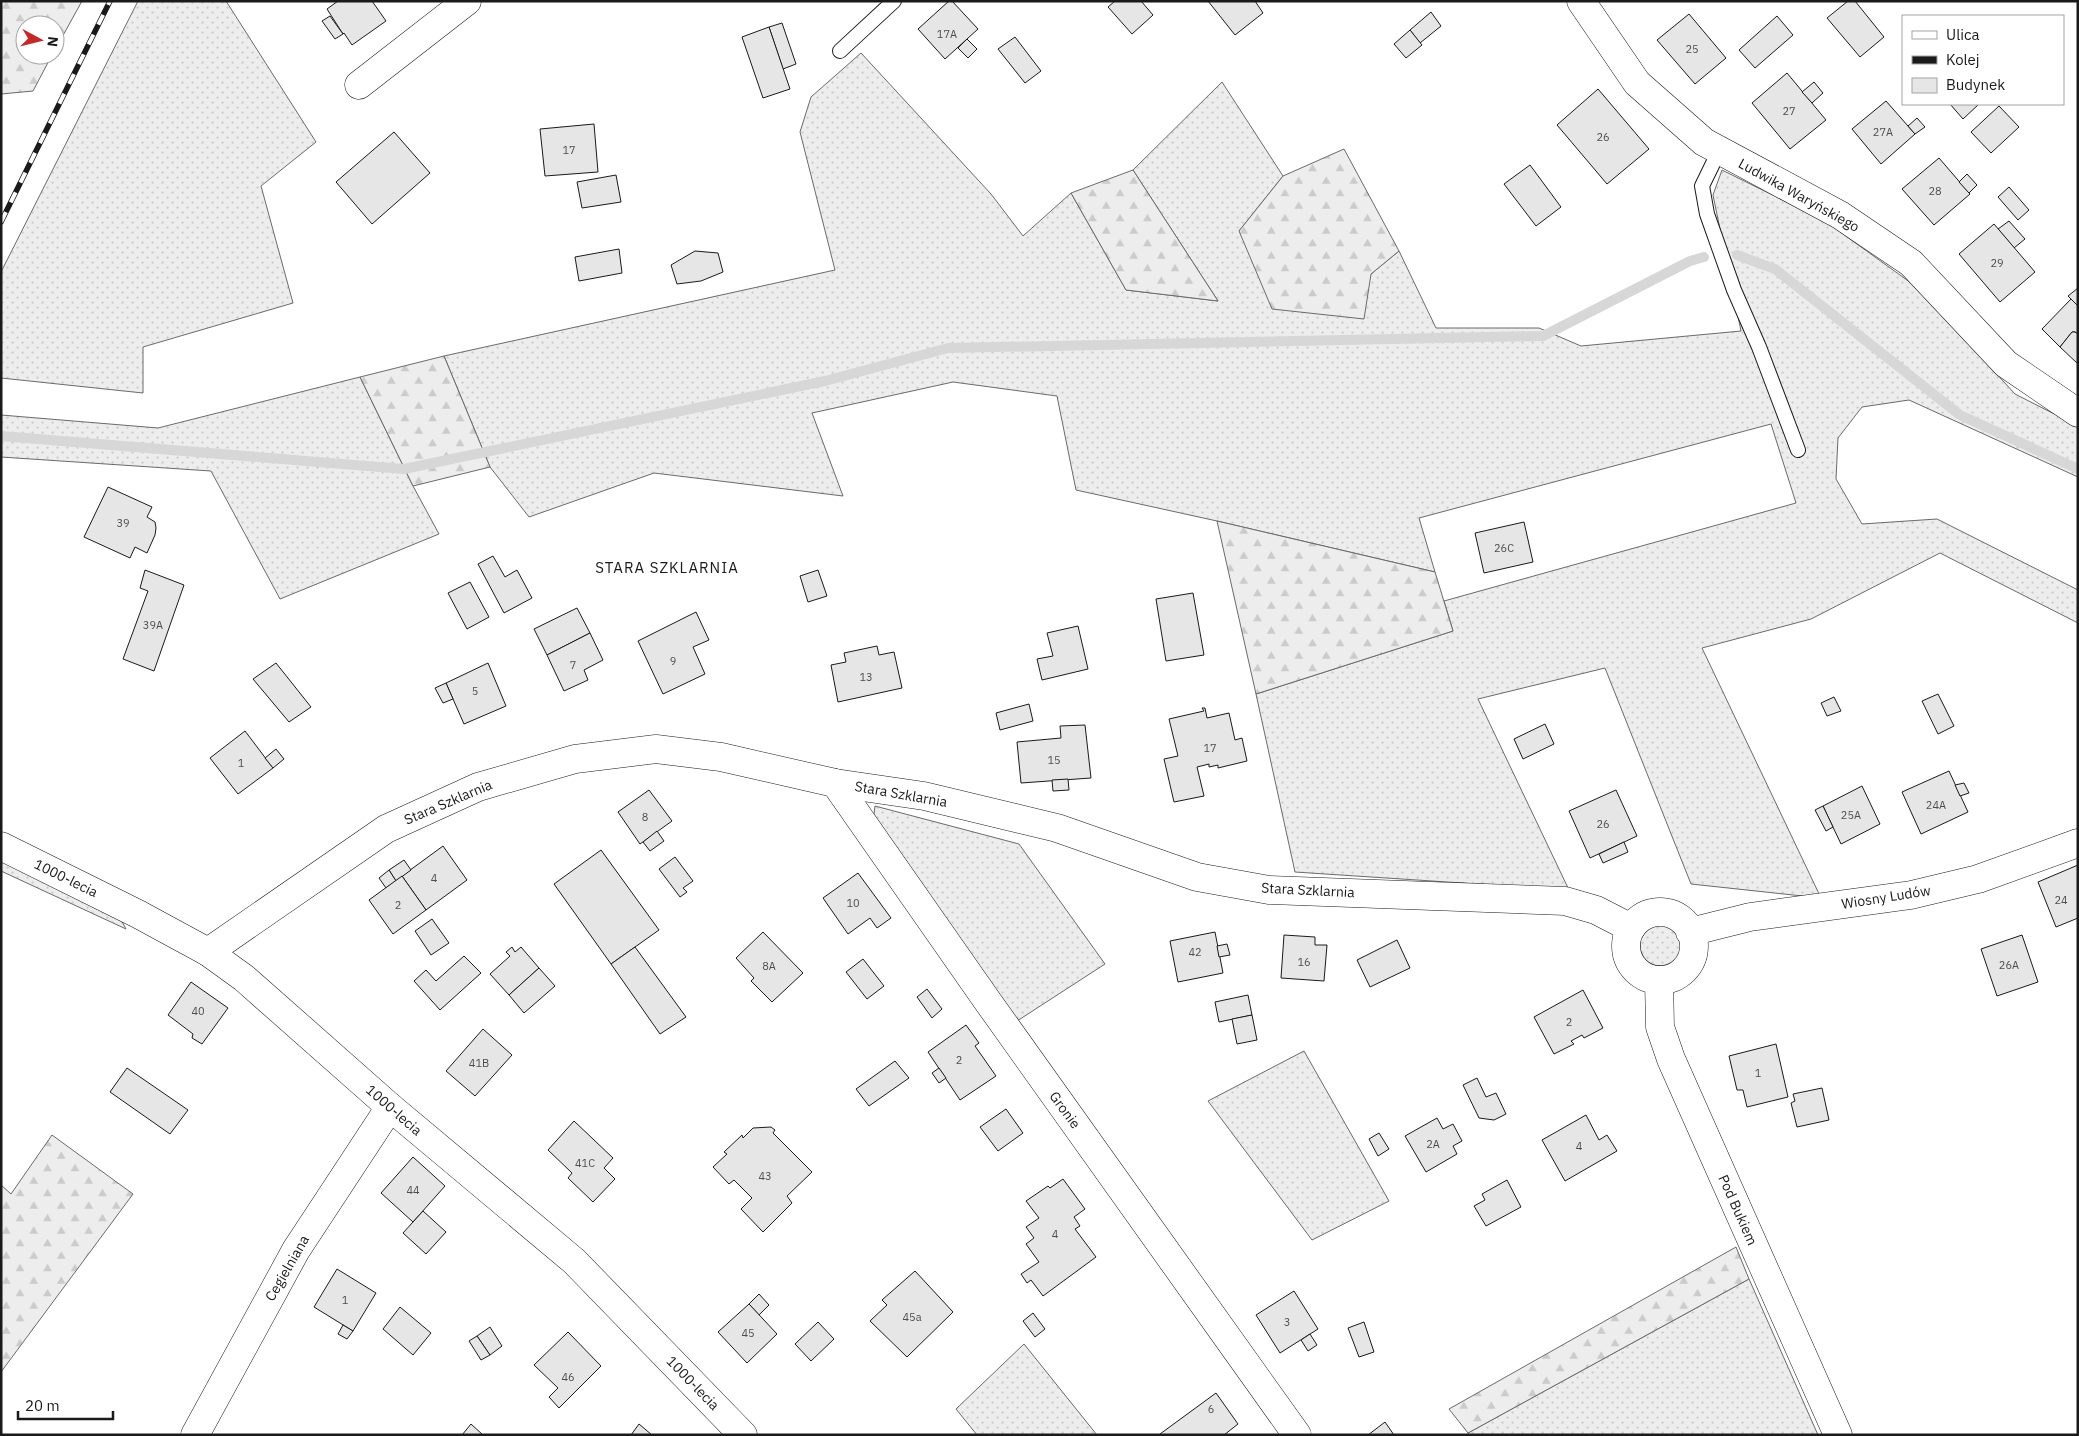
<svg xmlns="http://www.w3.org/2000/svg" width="2079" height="1436" viewBox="0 0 2079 1436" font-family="'IBM Plex Sans',sans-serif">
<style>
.grass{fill:url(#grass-dots);stroke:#6a6a6a}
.forest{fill:url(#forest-firs);stroke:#6a6a6a}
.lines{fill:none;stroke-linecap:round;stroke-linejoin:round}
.stream{stroke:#d7d7d7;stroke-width:10}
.building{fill:#e6e6e6;stroke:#1a1a1a}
.lane-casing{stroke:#1a1a1a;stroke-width:16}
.street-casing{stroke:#1a1a1a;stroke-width:29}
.lane{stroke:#fff;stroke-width:14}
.street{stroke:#fff;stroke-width:28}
.rail-casing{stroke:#1a1a1a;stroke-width:5.5}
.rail{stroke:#fff;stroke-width:4;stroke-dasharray:11;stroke-linecap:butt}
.labels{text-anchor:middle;stroke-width:4;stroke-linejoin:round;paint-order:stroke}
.number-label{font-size:11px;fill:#4d4d4d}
.street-label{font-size:14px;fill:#1a1a1a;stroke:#fff}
.neighbourhood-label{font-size:15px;letter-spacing:1px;fill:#1a1a1a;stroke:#fff}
</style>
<defs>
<pattern id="grass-dots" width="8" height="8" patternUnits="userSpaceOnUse" patternTransform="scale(1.25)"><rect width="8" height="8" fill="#ededed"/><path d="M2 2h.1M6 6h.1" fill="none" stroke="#cbcbcb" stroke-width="1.8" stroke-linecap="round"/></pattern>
<pattern id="forest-firs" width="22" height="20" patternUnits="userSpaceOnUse" patternTransform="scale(1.25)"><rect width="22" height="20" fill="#ededed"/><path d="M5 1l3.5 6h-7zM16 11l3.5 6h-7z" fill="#cbcbcb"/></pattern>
</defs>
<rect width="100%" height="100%" fill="#fff"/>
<g class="grass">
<polygon points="138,1 226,1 316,142 261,186 293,303 143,347 143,393 1,378 1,272"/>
<polygon points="861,53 991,194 1023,236 1071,193 1126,290 1218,301 1133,170 1222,82 1283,176 1239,231 1371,274 1399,251 1436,328 1539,328 1581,346 1741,331 1713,195 1722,170 1825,221 1918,288 2015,394 2078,426 2078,477 1909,400 1862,407 1838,438 1836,479 1862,524 1937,519 2078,590 2078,623 1940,553 1811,619 1702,648 1821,898 1691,884 1605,668 1478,699 1569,890 1295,872 1256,694 1453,631 1444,601 1796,503 1771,424 1419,518 1435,572 1217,521 1076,490 1057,396 953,382 812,413 843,496 654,473 529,517 490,467 444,356 835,270 800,132 811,97"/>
<polygon points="360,377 413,486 439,534 280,599 211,471 1,457 1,415 158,428"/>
<polygon points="875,806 1019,844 1105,964 1014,1023 873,822"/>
<polygon points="1,858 118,914 126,929 1,871"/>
<circle cx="1662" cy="945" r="22"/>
<polygon points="1304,1051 1389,1201 1312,1240 1208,1101"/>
<polygon points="1749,1279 1818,1435 1469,1435 1468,1433"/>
<polygon points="1024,1344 1097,1435 977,1435 956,1409"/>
</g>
<g class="forest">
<polygon points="1,1 82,1 55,50 55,25 25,25 25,55 52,55 33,91 1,94"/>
<polygon points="1344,149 1399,251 1371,274 1364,319 1272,309 1239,231 1283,176"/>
<polygon points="1133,170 1218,301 1126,290 1071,193"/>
<polygon points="444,356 490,467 413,486 360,377"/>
<polygon points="1217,521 1435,572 1453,631 1256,694"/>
<polygon points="52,1135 133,1194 1,1372 1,1185 11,1194"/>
<polygon points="1736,1247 1749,1279 1468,1433 1449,1409"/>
</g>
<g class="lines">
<g class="stream">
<polyline points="1737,255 1775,269 1960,415 2078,469"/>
<polyline points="1,436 404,469 825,381 948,348 1543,336 1690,261 1704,257"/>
</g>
</g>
<g class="building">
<polygon points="338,1 372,1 386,21 352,45 344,33 343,34 327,9"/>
<polygon points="949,1 952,1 978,29 945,59 918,29"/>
<polygon points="1115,1 1141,1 1153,15 1132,34 1108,7"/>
<polygon points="1208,1 1255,1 1263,13 1235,35"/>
<polygon points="1848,1 1855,1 1884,37 1860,57 1827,18"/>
<polygon points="1431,12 1441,26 1420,43 1410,30"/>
<polygon points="1689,14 1726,58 1695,84 1657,40"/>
<polygon points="330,16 343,34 335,39 322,21"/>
<polygon points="1777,16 1793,35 1755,68 1739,50"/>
<polygon points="782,23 796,64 783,69 769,27"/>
<polygon points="769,27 790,89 763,98 742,37"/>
<polygon points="1410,30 1422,45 1406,58 1394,44"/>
<polygon points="1015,37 1041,71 1025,83 998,49"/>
<polygon points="967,39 977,49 968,58 958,48"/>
<polygon points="1787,73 1826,120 1790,149 1752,103"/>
<polygon points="1814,82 1823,93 1812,103 1802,92"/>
<polygon points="1598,89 1649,149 1607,184 1557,125"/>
<polygon points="1886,101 1915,134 1881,164 1852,129"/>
<polygon points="1950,104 1979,104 1963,119"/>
<polygon points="1999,106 2019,127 1991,153 1971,132"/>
<polygon points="1917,118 1925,127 1915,134 1908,126"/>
<polygon points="594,124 598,172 545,176 540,129"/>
<polygon points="394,132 430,173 372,224 336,182"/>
<polygon points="1939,158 1970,194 1934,225 1902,189"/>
<polygon points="1530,165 1561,207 1536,226 1504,184"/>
<polygon points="1967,174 1977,185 1969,193 1959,182"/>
<polygon points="616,175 621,202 582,208 577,182"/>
<polygon points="2009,187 2029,210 2018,220 1998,197"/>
<polygon points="2009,221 2025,239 2014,248 1998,229"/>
<polygon points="1994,224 2035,272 2000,302 1959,254"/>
<polygon points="619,249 622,273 579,281 575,257"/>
<polygon points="695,251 718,253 723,272 701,281 677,284 671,265"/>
<polygon points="2078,288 2078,306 2068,296"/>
<polygon points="2071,299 2078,306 2078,334 2075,332 2072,332 2060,347 2042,329"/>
<polygon points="2072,332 2075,332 2078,334 2078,364 2060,347"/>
<polygon points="108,487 152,507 147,517 155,522 156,528 155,535 147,553 135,547 130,558 84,537"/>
<polygon points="1524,522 1533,562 1484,573 1475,533"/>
<polygon points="493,556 505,577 517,570 532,598 504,613 478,564"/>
<polygon points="145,570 184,585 154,671 123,659 148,591 140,588"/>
<polygon points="818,570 827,596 808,602 800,576"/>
<polygon points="470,582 489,617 467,629 448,593"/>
<polygon points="1193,593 1204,655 1166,661 1156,599"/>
<polygon points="577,608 590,633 547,655 534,629"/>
<polygon points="696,612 709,640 693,647 705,674 663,694 638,641"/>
<polygon points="1078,626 1088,669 1042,680 1037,659 1053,656 1047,633"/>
<polygon points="590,633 603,660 584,670 588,680 564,691 547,655"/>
<polygon points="877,646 879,655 894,652 902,688 838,702 831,665 846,662 844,653"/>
<polygon points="276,663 311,707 289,722 253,679"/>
<polygon points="488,663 506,706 464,724 446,683"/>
<polygon points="446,683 453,699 443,703 435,688"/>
<polygon points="1938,694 1954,726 1938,734 1922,701"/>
<polygon points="1834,697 1841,711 1827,716 1821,703"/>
<polygon points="1029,704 1033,721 1000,730 996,713"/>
<polygon points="1202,708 1205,708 1207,718 1229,713 1235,740 1242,738 1247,761 1218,768 1218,765 1209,767 1209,764 1197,767 1204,796 1174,802 1164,759 1178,756 1169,719 1204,711"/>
<polygon points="1545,724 1554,744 1523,759 1514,739"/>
<polygon points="1085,725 1091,778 1021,783 1017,742 1061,738 1060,726"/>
<polygon points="245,731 273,768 238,794 210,758"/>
<polygon points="276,749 284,759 273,768 265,758"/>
<polygon points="1949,771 1968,812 1921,834 1902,792"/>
<polygon points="1068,779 1069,790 1053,791 1052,780"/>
<polygon points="1964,783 1969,793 1960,796 1955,785"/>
<polygon points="1862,786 1880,824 1841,844 1823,806"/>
<polygon points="649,790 672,821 640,844 618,812"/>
<polygon points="1616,790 1637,836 1590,858 1569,811"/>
<polygon points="1823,806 1833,827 1826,831 1815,810"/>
<polygon points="657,831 664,841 650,851 643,842"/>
<polygon points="1624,842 1628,852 1603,863 1599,854"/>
<polygon points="443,846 467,880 426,910 402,876"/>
<polygon points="601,850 659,930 611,964 554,884"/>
<polygon points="675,857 693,881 683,888 687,892 680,897 659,869"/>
<polygon points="404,860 411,870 396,881 389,870"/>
<polygon points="2078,865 2078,918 2056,927 2038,882"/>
<polygon points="389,870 396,881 386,888 379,878"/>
<polygon points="858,873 891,918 877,928 870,918 848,934 823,898"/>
<polygon points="402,876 426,910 393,934 369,900"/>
<polygon points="432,919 449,943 431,955 415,931"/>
<polygon points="763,932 803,973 772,1002 751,981 754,978 736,958"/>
<polygon points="1215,932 1223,973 1178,982 1170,941"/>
<polygon points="1284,935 1315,937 1315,945 1327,945 1324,981 1281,978"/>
<polygon points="2022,935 2038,982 1997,996 1981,949"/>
<polygon points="1397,940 1410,968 1370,987 1357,960"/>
<polygon points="1227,944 1230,955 1219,957 1217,946"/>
<polygon points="512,947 515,952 521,947 539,968 509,995 490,974 510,956 506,952"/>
<polygon points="635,947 686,1017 660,1034 611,964"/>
<polygon points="464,956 481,973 440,1010 414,981 426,970 436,981"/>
<polygon points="863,959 884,986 867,999 846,972"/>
<polygon points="539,968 555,986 524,1013 509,995"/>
<polygon points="191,982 228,1008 202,1044 192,1038 193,1034 168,1015"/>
<polygon points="927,989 942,1009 932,1018 917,997"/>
<polygon points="1583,990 1603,1028 1584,1038 1582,1035 1571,1041 1574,1044 1554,1054 1534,1017"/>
<polygon points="1248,995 1252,1015 1219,1022 1215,1002"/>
<polygon points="1252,1015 1257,1040 1237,1044 1232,1019"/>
<polygon points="966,1025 979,1043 975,1046 996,1076 960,1100 928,1052"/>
<polygon points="483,1029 512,1055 475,1096 446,1071"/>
<polygon points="1776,1044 1788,1097 1747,1107 1743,1090 1737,1090 1729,1056"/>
<polygon points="895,1061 909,1078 869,1106 856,1089"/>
<polygon points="127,1068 188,1110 170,1134 110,1092"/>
<polygon points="939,1068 946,1078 939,1083 932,1073"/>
<polygon points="1477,1078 1486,1097 1496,1093 1506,1114 1494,1120 1479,1118 1463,1085"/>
<polygon points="1822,1088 1829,1120 1797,1127 1791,1103 1795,1101 1793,1094"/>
<polygon points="1006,1109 1023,1133 998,1151 980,1127"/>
<polygon points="1586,1115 1599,1140 1607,1135 1617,1151 1565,1181 1542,1140"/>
<polygon points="1437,1118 1443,1129 1453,1124 1462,1141 1453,1146 1457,1154 1426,1172 1405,1136"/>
<polygon points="574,1121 613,1158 604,1168 615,1179 593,1202 568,1178 572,1173 548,1150"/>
<polygon points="771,1127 775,1130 773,1133 812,1172 787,1196 792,1203 763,1232 741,1209 752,1198 734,1180 729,1184 713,1167 727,1154 724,1152 742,1135 743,1138 753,1128"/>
<polygon points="1379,1133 1389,1149 1378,1156 1369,1139"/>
<polygon points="413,1157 445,1186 413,1222 381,1193"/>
<polygon points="1063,1179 1085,1209 1074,1217 1080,1226 1075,1229 1096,1257 1043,1296 1031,1280 1027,1283 1021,1274 1039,1262 1026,1244 1034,1238 1026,1227 1039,1218 1026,1201 1048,1186 1050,1188"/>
<polygon points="1507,1180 1521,1207 1486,1226 1474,1206 1485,1200 1482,1194"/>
<polygon points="423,1211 446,1232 426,1254 403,1233"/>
<polygon points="337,1269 376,1293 353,1331 314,1307"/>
<polygon points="915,1271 953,1312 907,1357 870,1321 887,1305 882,1300"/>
<polygon points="1294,1291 1318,1329 1280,1353 1256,1315"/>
<polygon points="759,1294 769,1305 759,1315 749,1304"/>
<polygon points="749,1304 777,1334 747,1363 718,1332"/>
<polygon points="400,1307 431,1333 413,1355 383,1329"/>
<polygon points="1033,1313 1045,1329 1035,1337 1023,1321"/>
<polygon points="818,1322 834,1339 811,1361 795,1344"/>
<polygon points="1364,1322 1374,1352 1359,1357 1348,1328"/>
<polygon points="343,1325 353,1331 347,1339 338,1334"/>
<polygon points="490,1327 502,1346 490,1355 477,1336"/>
<polygon points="568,1332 601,1366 559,1408 549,1397 558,1388 534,1365"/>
<polygon points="1310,1334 1317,1345 1308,1351 1301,1340"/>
<polygon points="477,1336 490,1355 481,1360 469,1341"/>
<polygon points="1216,1393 1238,1424 1224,1435 1161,1435 1160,1434"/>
<polygon points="1385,1422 1394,1435 1368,1435"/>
<polygon points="471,1424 483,1435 462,1435"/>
<polygon points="639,1424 652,1435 631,1435"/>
</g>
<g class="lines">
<g class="lane-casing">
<g id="lane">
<polyline points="840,51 894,1"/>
<polyline points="1719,151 1702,186 1707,214 1734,290 1759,347 1798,450"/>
</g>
</g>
<g class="street-casing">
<g id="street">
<polyline points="1581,1 1637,83 1704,142 1840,215 1911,263 2006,364 2078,413"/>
<polyline points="359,85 467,1"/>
<polyline points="835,783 986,999 1297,1435"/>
<polyline points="1,846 138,914 208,952 244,978 390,1107 574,1261 743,1435"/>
<circle cx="1660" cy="946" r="34"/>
<polyline points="1690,932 1750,917 1911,895 1978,879 2078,843"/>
<polyline points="208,952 386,829 478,787 575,759 656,749 721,757 835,783 924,796 1057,828 1197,877 1269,890 1565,901 1596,910 1631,928"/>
<polyline points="1659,980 1660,1027 1671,1059 1838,1435"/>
<polyline points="195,1435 296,1250 390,1107"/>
</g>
</g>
<use href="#lane" class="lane"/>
<use href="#street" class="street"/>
<g class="rail-casing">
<polyline id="rail" points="1,222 110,1"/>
</g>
<use href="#rail" class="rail"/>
</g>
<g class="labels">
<g class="number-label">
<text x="947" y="38">17A</text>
<text x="1692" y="53">25</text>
<text x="1789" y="115">27</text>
<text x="1883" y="136">27A</text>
<text x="1603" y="141">26</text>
<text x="569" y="154">17</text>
<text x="1935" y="195">28</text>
<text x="1997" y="267">29</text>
<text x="123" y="527">39</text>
<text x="1504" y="552">26C</text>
<text x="153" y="629">39A</text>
<text x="673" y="665">9</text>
<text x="573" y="669">7</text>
<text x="866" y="681">13</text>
<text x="475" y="695">5</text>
<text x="1210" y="752">17</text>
<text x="1054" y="764">15</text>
<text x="241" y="767">1</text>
<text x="1936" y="809">24A</text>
<text x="1851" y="819">25A</text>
<text x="645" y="821">8</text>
<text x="1603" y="828">26</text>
<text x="434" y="882">4</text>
<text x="2061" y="904">24</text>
<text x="853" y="907">10</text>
<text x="398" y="909">2</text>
<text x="1195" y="956">42</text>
<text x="1304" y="966">16</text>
<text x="2009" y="969">26A</text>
<text x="769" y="970">8A</text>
<text x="198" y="1015">40</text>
<text x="1569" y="1026">2</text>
<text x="959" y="1064">2</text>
<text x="479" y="1067">41B</text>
<text x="1758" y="1077">1</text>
<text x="1433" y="1148">2A</text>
<text x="1579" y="1150">4</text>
<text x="585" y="1167">41C</text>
<text x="765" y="1180">43</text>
<text x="413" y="1194">44</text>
<text x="1055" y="1238">4</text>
<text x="345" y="1304">1</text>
<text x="912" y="1321">45a</text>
<text x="1287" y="1326">3</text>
<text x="748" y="1337">45</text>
<text x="568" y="1381">46</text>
<text x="1211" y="1413">6</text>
</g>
<g class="street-label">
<text transform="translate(1799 195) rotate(29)" y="5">Ludwika Waryńskiego</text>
<text transform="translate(901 794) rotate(10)" y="5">Stara Szklarnia</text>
<text transform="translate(448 802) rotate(-23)" y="5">Stara Szklarnia</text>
<text transform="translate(66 878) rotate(26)" y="5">1000-lecia</text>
<text transform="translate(1308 890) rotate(3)" y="5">Stara Szklarnia</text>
<text transform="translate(1886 897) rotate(-9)" y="5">Wiosny Ludów</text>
<text transform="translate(394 1110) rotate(41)" y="5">1000-lecia</text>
<text transform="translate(1065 1110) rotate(54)" y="5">Gronie</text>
<text transform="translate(1738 1210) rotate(66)" y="5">Pod Bukiem</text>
<text transform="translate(287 1268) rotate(-60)" y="5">Cegielniana</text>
<text transform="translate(693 1383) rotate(46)" y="5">1000-lecia</text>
</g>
<g class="neighbourhood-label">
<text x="667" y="573">STARA SZKLARNIA</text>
</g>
</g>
<rect width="2079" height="1436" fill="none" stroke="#1a1a1a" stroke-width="5"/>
<rect x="1902" y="15" width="162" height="90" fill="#ffffff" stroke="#a3a3a3"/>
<rect x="1912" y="31" width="25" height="8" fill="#ffffff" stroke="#a3a3a3"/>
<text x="1946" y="40" font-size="15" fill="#1a1a1a">Ulica</text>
<rect x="1912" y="56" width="25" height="8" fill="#1a1a1a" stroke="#a3a3a3"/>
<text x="1946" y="65" font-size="15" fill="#1a1a1a">Kolej</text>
<rect x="1912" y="78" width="25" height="15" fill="#e6e6e6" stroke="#a3a3a3"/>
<text x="1946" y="90" font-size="15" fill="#1a1a1a">Budynek</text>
<g transform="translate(40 40) rotate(97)"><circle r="24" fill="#ffffff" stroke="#a3a3a3"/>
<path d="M0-4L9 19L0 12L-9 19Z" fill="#c62828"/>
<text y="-8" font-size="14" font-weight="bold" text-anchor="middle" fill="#1a1a1a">N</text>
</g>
<path d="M18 1411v8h95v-8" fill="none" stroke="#1a1a1a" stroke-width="2.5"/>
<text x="25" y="1411" font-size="15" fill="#1a1a1a" stroke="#ffffff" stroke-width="4" paint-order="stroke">20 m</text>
</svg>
